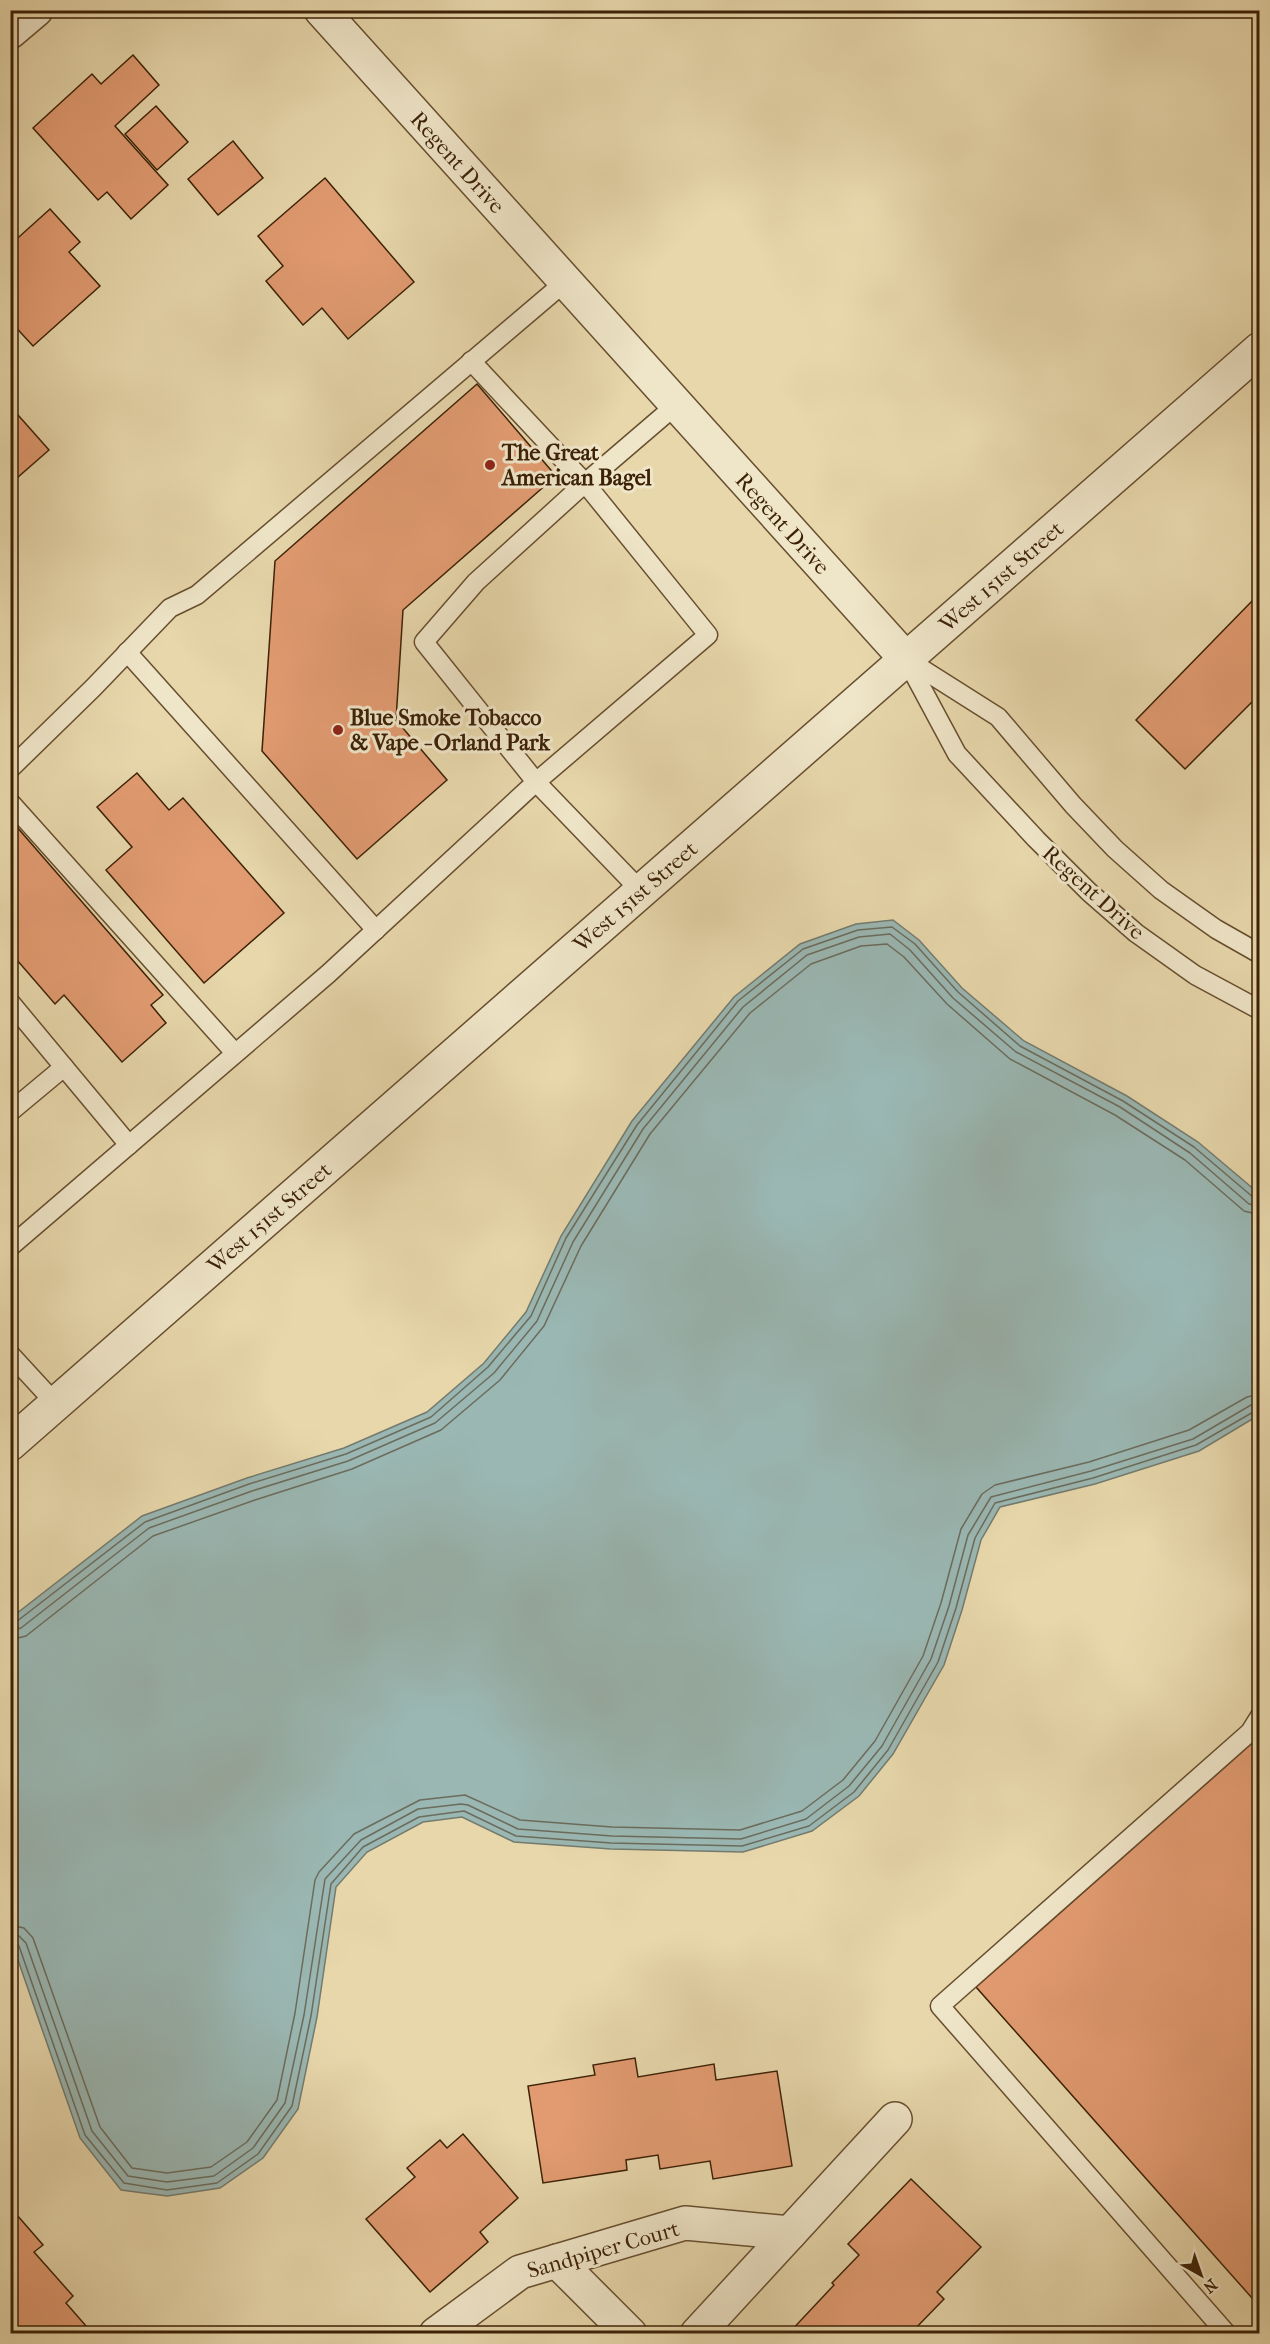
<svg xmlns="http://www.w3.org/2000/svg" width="1270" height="2344" viewBox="0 0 1270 2344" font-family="'IM FELL French Canon',serif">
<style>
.water{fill:#9ab7b3;stroke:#747b6e;stroke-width:1.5}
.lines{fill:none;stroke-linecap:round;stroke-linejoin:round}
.shore{stroke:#6b6c5c;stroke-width:1.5}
.building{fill:#e29b71;stroke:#3c2106;stroke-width:1.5}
.service-casing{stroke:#674e2f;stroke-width:21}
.minor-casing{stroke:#674e2f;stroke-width:36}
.tertiary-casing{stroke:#674e2f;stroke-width:36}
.service{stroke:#efe5c8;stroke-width:18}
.minor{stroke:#efe5c8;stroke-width:33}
.tertiary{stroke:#efe5c8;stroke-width:33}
.poi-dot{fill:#8f2418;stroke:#efe5c8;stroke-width:2}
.labels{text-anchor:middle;stroke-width:6;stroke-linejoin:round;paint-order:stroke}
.street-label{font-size:22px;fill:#3c2106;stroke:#efe5c8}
.poi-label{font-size:22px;font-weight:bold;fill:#3c2106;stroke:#efe5c8;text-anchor:start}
</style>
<rect width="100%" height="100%" fill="#e7d7ab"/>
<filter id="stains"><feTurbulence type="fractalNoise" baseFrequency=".00333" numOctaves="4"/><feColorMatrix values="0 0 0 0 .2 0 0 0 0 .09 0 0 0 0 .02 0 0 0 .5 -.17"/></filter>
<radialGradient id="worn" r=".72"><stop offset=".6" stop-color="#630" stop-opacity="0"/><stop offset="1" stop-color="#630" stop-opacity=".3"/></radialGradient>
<polygon class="water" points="893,920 919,940 962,988 1024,1041 1127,1096 1198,1142 1256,1191 1260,1196 1259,1415 1199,1451 1095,1484 1000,1507 981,1540 962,1610 944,1665 893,1754 859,1796 812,1831 743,1852 611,1849 514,1842 462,1817 423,1822 367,1852 336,1887 317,2017 298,2109 263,2158 220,2188 167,2196 121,2190 80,2138 11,1940 11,1621 16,1614 142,1516 247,1478 344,1448 427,1412 484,1363 526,1312 561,1236 632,1121 734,997 800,944 856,924"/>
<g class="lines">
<g class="shore">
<polyline points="10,1624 16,1622 145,1522 249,1484 346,1454 431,1417 488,1367 531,1316 566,1238 637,1125 738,1001 803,949 858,930 892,927 915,944 958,992 1020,1046 1123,1101 1194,1147 1254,1198 1260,1199"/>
<polyline points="10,1631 21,1628 149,1528 252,1491 348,1461 435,1423 494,1373 537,1321 573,1242 643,1129 743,1007 807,955 859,937 890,934 910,950 953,998 1016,1052 1120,1107 1190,1153 1249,1204 1260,1206"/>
<polyline points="10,1640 26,1636 153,1536 255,1500 352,1469 441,1430 500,1380 544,1326 581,1246 650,1134 750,1013 811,964 861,946 887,944 904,957 947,1004 1010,1059 1115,1115 1185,1160 1244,1211 1260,1215"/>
<polyline points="10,1925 24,1928 33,1938 100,2127 132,2168 167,2173 211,2167 247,2142 277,2100 295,2013 315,1880 319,1872 354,1834 420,1800 465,1795 520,1820 612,1827 740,1830 802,1811 843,1780 875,1741 923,1656 941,1603 961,1529 982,1494 995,1485 1089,1462 1189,1430 1247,1397 1260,1394"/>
<polyline points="10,1934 19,1936 26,1943 92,2131 128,2176 167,2182 214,2176 253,2148 285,2103 304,2015 325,1879 361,1840 418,1809 461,1804 468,1805 518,1829 612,1836 741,1839 806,1819 849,1786 882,1746 931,1659 949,1606 968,1535 991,1497 1091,1471 1193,1439 1251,1405 1260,1403"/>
<polyline points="10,1942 16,1943 19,1946 85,2135 124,2183 167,2190 217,2183 258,2154 292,2106 311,2016 331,1884 363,1847 419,1817 464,1811 516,1836 611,1843 742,1846 809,1826 854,1792 888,1750 938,1662 956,1608 975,1538 995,1503 1093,1478 1196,1445 1255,1411 1260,1411"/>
</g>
</g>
<g class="building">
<polygon points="133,55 159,85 115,126 168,185 131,219 107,192 98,200 33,128 92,74 101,84"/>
<polygon points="156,106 188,142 157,170 125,134"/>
<polygon points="233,141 263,178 218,215 188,179"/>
<polygon points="325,178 414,282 348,339 322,308 303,325 266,281 283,266 258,236"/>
<polygon points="50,209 80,242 69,252 100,286 33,346 10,321 10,245"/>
<polygon points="477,384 556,476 403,610 396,720 447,780 357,859 262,751 275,561"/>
<polygon points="10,406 49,450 10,484"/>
<polygon points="1253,600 1260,606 1260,694 1185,769 1136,720"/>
<polygon points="137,773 169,810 183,798 284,913 204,983 106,870 132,847 97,807"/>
<polygon points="16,826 163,995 151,1005 166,1023 122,1062 64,995 55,1004 10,952 10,831"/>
<polygon points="1260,1736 1260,2307 976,1987"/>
<polygon points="635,2058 638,2077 714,2064 716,2080 777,2071 792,2166 713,2179 710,2161 660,2169 658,2155 626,2160 627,2170 543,2183 528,2086 595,2075 593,2065"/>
<polygon points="463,2134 518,2198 480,2232 488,2242 430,2292 366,2219 415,2177 407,2168 440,2140 447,2148"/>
<polygon points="911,2179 981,2247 937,2292 944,2299 910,2334 788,2334 834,2285 832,2283 859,2255 848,2244"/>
<polygon points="10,2207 43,2245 34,2252 73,2296 66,2303 93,2334 10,2334"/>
<polygon points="555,2327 561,2334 548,2334"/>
</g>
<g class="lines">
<g class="service-casing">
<g id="service">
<polyline points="471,361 585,483 676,405"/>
<polyline points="127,652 376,930"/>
<polyline points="906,659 957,754 1036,839 1089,892 1136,933 1195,975 1260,1010"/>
<polyline points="908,660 998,717 1073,805 1115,849 1161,890 1216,929 1260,954"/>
<polyline points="10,769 93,688 170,608 197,595 565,282"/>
<polyline points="10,802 235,1053"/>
<polyline points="10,1002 64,1067"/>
<polyline points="10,1112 64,1067 129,1145"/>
<polyline points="10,1247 328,974 536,782 424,642 476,582 585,483 708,635 536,782 641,891"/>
<polyline points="10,1354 56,1404"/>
<polyline points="1227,2334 940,2006 1250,1732 1260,1716"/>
</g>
</g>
<g class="minor-casing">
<g id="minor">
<polyline points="321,10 906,659"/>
<polyline points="10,32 36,10"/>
<polyline points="557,2261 630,2334"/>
<polyline points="436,2334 520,2272 685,2223 790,2233"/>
<polyline points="697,2334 895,2119"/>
</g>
</g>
<g class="tertiary-casing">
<polyline id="tertiary" points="10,1444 1260,349"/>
</g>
<use href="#service" class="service"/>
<use href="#minor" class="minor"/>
<use href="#tertiary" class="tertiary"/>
</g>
<g class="poi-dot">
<circle cx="490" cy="465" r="6"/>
<circle cx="338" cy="730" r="6"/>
</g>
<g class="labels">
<g class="street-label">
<text transform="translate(458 162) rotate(48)" y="8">Regent Drive</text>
<text transform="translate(783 523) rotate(48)" y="8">Regent Drive</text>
<text transform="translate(1001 576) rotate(-41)" y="8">West 151st Street</text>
<text transform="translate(1094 892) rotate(42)" y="8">Regent Drive</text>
<text transform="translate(635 896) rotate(-41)" y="8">West 151st Street</text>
<text transform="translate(269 1217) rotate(-41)" y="8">West 151st Street</text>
<text transform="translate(603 2249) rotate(-16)" y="8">Sandpiper Court</text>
</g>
<g class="poi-label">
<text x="502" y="460">The Great<tspan x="502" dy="25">American Bagel</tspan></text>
<text x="350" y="725">Blue Smoke Tobacco<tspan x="350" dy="25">&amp; Vape - Orland Park</tspan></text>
</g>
</g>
<rect width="1270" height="2344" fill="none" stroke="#e7d7ab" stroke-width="36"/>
<rect x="12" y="12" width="1246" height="2320" fill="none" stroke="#3c2106" stroke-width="3"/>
<rect x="18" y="18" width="1234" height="2308" fill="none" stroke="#3c2106" stroke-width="1.5"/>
<g transform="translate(1201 2275) rotate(140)" stroke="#efe5c8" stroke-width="4.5" paint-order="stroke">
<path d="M0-4.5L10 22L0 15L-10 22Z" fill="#3c2106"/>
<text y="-9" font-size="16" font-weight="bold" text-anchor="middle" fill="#3c2106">N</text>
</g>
<rect width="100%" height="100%" filter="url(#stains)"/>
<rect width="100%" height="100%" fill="url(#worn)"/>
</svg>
